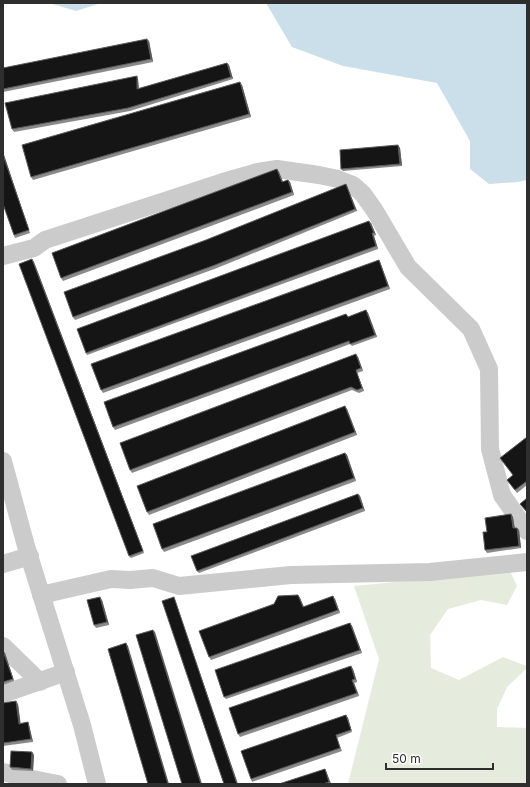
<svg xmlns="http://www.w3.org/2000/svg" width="530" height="787" viewBox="0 0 530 787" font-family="Inter,sans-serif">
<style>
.green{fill:#e5ebdd}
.water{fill:#cadfe9}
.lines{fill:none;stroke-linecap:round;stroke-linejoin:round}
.minor{stroke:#cbcbcb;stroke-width:18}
.wall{fill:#8a8a8a}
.shaded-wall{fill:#5b5b5b}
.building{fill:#151515;stroke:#5b5b5b}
</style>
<rect width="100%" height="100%" fill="#fff"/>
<polygon class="green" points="510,571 517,586 507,605 481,600 448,609 430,635 431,668 459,680 503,657 527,666 527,668 507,687 497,709 497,727 527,728 527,784 348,784 379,659 354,586"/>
<g class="water">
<polygon points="49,3 101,3 76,11"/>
<polygon points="266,3 527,3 527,180 518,182 489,184 470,169 470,141 437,83 343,66 292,47"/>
</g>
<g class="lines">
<g class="minor">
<polyline points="3,256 34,248 45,240 223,182 258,172 277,169 319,175 338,179 353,185 363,194 375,211 408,267 471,329 489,369 490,449 502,495 527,531"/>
<polyline points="3,461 26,546 82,725 97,784"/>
<polyline points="3,564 30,556"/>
<polyline points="41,595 111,579 130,580 153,578 179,586 291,575 430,572 527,562"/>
<polyline points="3,646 40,682"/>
<polyline points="3,694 66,672"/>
<polyline points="3,772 27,778 58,784"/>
</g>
</g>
<g class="wall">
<polygon points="149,41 153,62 3,92 3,68"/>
<polygon points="227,63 229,65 233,79 130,111 14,132 12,129 138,79 139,89"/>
<polygon points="242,85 251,117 33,180 31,177"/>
<polygon points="398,145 400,148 402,166 343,171 341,169"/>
<polygon points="3,152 30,233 15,238 14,235 3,204"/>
<polygon points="277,169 279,172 282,182 288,180 290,182 294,195 63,281 61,278"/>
<polygon points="347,186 357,211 217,268 75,320 73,317 206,240"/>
<polygon points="371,223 376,235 374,236 378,249 87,355 86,353"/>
<polygon points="379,260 380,262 390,289 103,393 101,390"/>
<polygon points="34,262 144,553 131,558 129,556"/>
<polygon points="366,310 368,313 377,337 352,346 350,344 115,430 113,427 348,317"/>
<polygon points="358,357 363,371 357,373 364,391 359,393 352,390 132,473 130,470"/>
<polygon points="347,409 357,435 149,515 147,512"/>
<polygon points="527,437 527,485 517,493 507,480 513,475"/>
<polygon points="345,453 347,455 356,481 164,552 162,549"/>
<polygon points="358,494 360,496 365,511 199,573 197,571"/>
<polygon points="511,514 513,517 515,528 517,528 519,530 521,548 487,553 485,550"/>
<polygon points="298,595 300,598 304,607 335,599 340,613 211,660 209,657"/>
<polygon points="102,600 109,625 96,628 94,625"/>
<polygon points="350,623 352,626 362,653 226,699 224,697"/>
<polygon points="3,651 5,653 14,681 3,685"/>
<polygon points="353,669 357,682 354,683 359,696 240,737 238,734"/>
<polygon points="3,703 18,704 20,723 28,722 29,725 33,742 3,746"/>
<polygon points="346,715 348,718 352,732 337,738 342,751 252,782 251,779"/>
<polygon points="32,752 34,755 33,771 12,770 10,767"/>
<polygon points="325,769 326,771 331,784 279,784"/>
</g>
<g class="shaded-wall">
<polygon points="147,39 149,41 153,62 151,59"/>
<polygon points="227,63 229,65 233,79 231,77"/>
<polygon points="137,76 138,79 139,92 137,89"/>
<polygon points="240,82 242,85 251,117 249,114"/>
<polygon points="398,145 400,148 402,166 400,164"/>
<polygon points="3,152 30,233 29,230 3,155"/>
<polygon points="277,169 279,172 284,184 282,182"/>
<polygon points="288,180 290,182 294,195 292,192"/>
<polygon points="346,184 347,186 357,211 355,209"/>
<polygon points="369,221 371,223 376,235 374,233"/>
<polygon points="372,233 374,236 378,249 376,246"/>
<polygon points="32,259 34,262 144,553 143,551"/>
<polygon points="379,260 380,262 390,289 388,286"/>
<polygon points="366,310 368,313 377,337 375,335"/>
<polygon points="356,354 358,357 363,371 361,368"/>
<polygon points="356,370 357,373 364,391 362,388"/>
<polygon points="345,406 347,409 357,435 355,432"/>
<polygon points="345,453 347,455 356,481 354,478"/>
<polygon points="358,494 360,496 365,511 363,508"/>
<polygon points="511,514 513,517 515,531 513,528"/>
<polygon points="517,528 519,530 521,548 519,546"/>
<polygon points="298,595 300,598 305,610 303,607"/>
<polygon points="333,596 335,599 340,613 338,610"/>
<polygon points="100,597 102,600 109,625 107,622"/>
<polygon points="174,597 175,600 238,784 237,784"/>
<polygon points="350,623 352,626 362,653 360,650"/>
<polygon points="153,630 155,632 202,784 201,784"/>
<polygon points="126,643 128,646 169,784 168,784"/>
<polygon points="3,651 5,653 14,681 13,679"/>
<polygon points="351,666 353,669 357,682 355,679"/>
<polygon points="352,680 354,683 359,696 357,693"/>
<polygon points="16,701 18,704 21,726 19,724"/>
<polygon points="346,715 348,718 352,732 351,730"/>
<polygon points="28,722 29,725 33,742 31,739"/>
<polygon points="32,752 34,755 33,771 31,769"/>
<polygon points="325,769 326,771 331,784 329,782"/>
</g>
<g class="building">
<polygon points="147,39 151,59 3,89 3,68"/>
<polygon points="227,63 231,77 128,108 12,129 5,103 137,76 137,89"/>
<polygon points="240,82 249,114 31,177 22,145"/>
<polygon points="398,145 400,164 341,169 340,150"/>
<polygon points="3,155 29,230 14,235 3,204"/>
<polygon points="277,169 282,182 288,180 292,192 61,278 52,253"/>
<polygon points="346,184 355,209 215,265 73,317 64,292 206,240"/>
<polygon points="369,221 374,233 372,233 376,246 86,353 77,329"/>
<polygon points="32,259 143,551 129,556 19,264"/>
<polygon points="379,260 388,286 101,390 91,364"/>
<polygon points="366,310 375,335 350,344 349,341 113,427 104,402 346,314 348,317"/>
<polygon points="356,354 361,368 356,370 362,388 357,390 351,387 130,470 120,443"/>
<polygon points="345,406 355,432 147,512 137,486"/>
<polygon points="527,437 527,481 515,490 507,480 513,475 500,458"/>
<polygon points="345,453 354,478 162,549 153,524"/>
<polygon points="358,494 363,508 197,571 191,556"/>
<polygon points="527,498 527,512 520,504"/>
<polygon points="511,514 513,528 517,528 519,546 485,550 483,532 487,532 485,518"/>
<polygon points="298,595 303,607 333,596 338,610 209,657 199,631 274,604 278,596"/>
<polygon points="100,597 107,622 94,625 87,600"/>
<polygon points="174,597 237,784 224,784 162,601"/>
<polygon points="350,623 360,650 224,697 215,670"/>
<polygon points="153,630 201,784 182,784 136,635"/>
<polygon points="126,643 168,784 148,784 108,649"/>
<polygon points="3,651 13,679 3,682"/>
<polygon points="351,666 355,679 352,680 357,693 238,734 229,708"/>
<polygon points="16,701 19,724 28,722 31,739 3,743 3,703"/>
<polygon points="346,715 351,730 336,735 340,748 251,779 241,751"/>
<polygon points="11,751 32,752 31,769 10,767"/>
<polygon points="325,769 329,782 323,784 279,784"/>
</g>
<rect width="530" height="787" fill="none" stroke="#2e2e2e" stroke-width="8"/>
<path d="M386 763v6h107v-6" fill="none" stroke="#2e2e2e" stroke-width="2"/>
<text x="392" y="763" font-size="12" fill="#2e2e2e" stroke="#ffffff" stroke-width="3" paint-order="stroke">50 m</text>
</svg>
